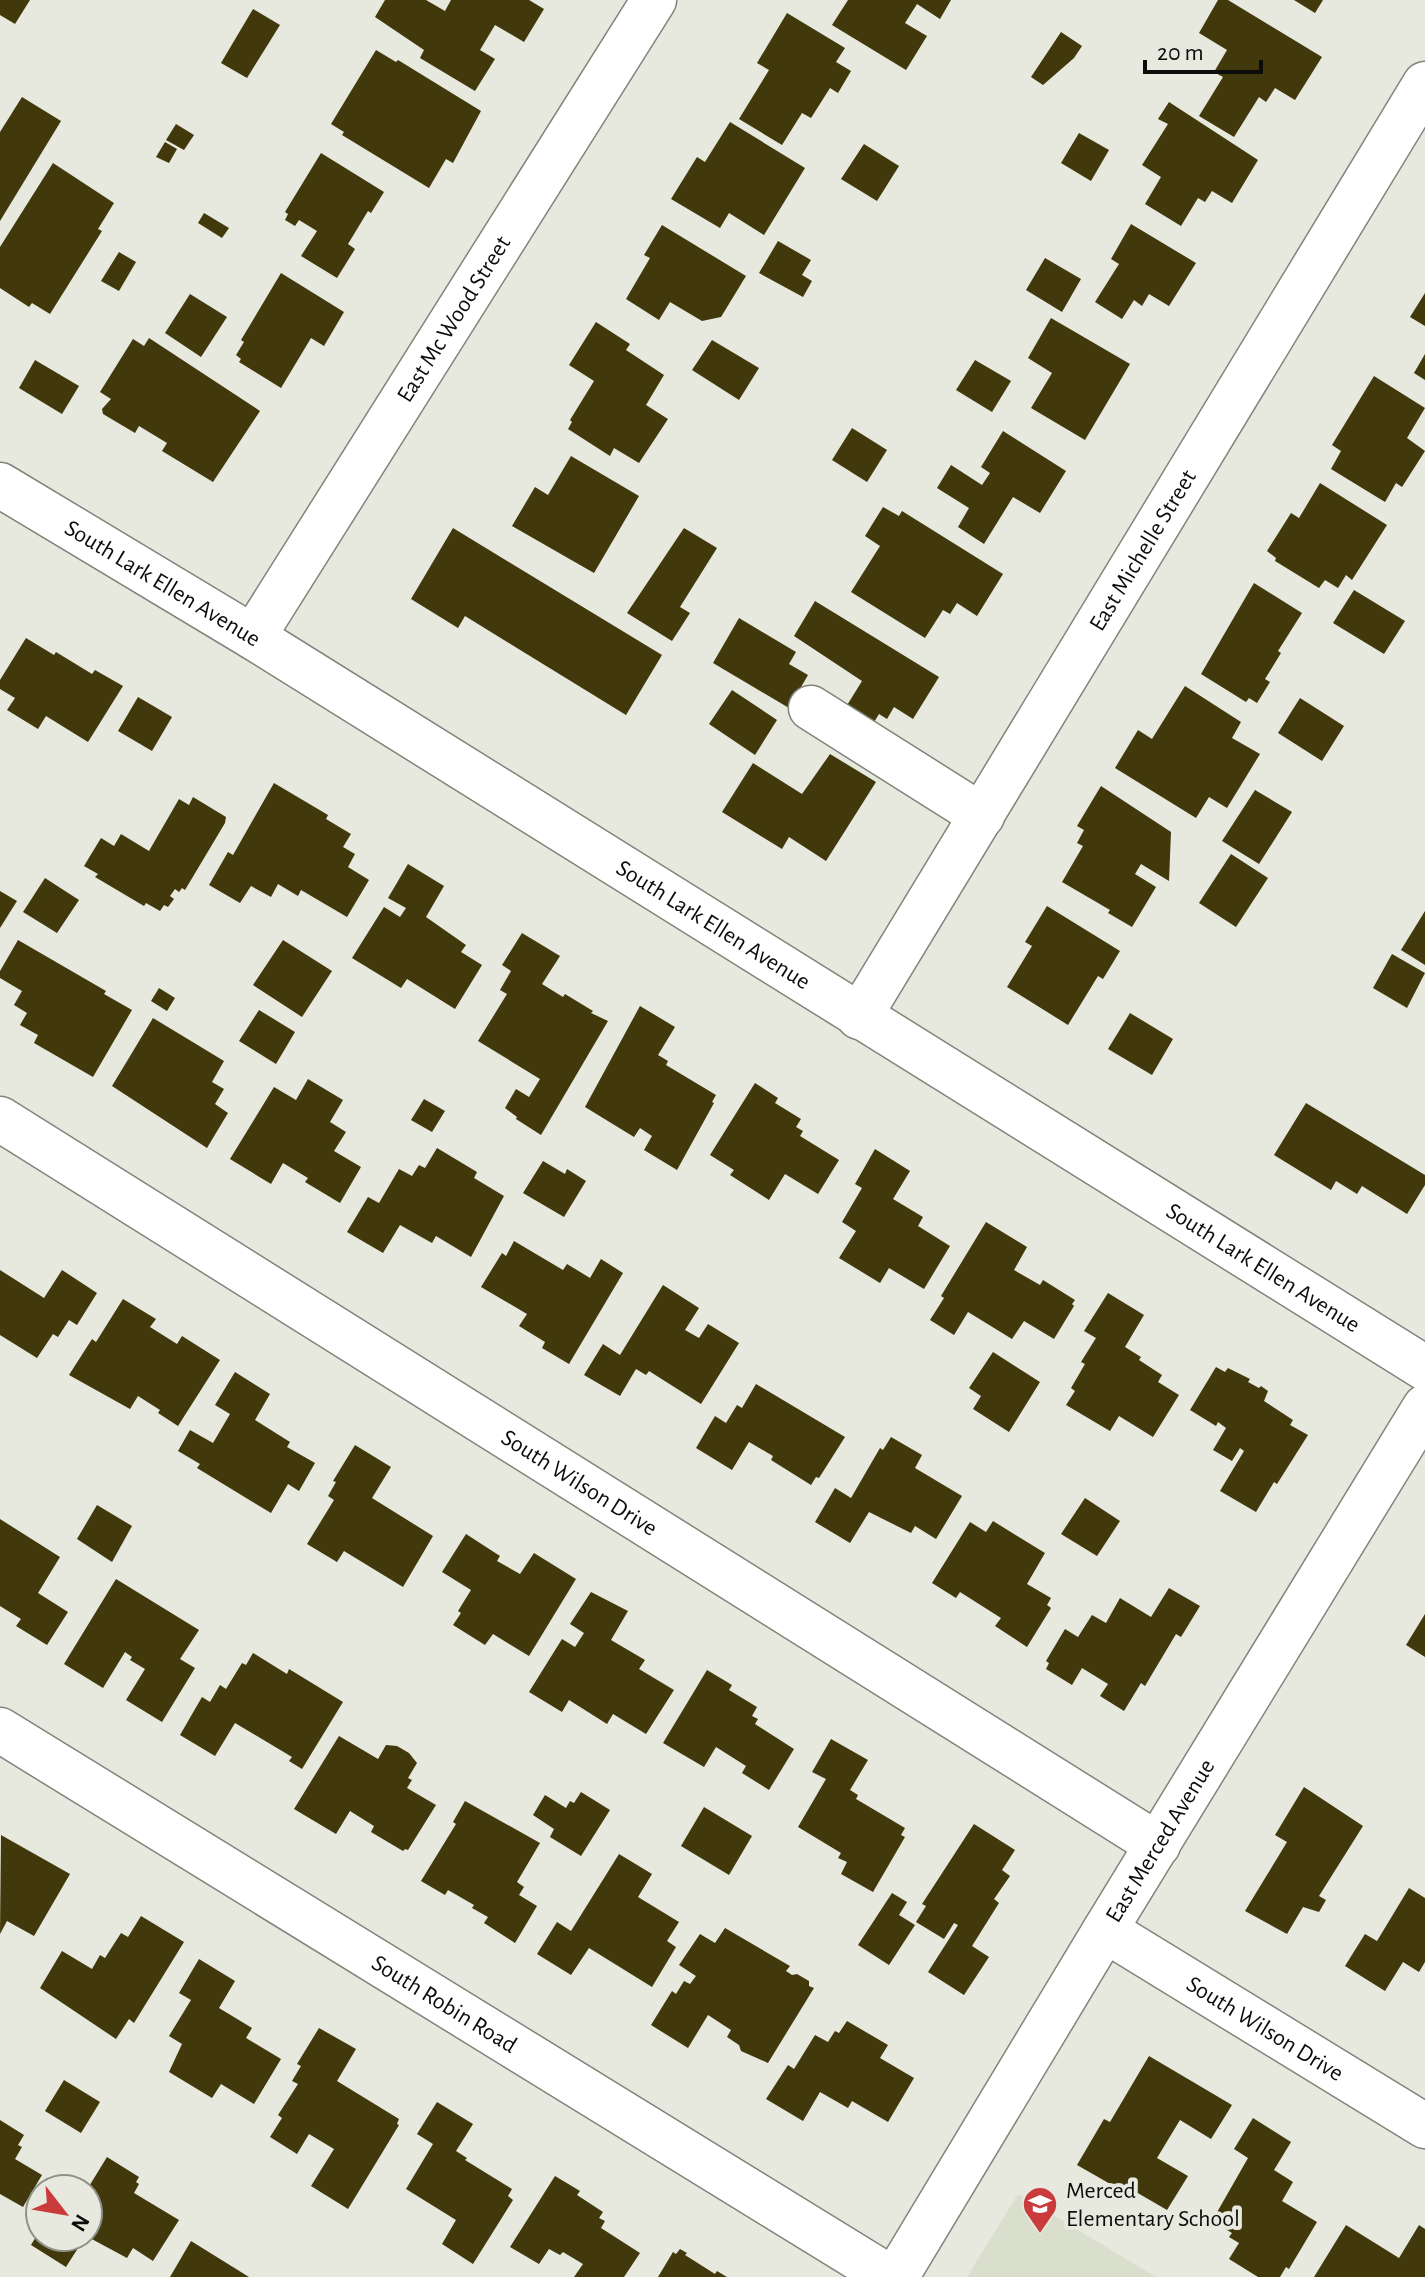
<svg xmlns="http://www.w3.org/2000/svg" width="1425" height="2277" viewBox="0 0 1425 2277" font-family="'Alegreya Sans',sans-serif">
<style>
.built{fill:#dadecc}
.building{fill:#41380b}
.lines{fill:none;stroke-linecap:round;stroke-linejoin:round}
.minor-casing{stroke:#82847b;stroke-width:47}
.minor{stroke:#fff;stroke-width:44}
.labels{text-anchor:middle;stroke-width:8;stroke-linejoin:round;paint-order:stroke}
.street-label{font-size:24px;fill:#0c0d0a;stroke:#e7e9de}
.poi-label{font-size:24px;fill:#0c0d0a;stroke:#e7e9de;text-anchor:start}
</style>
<rect width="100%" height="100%" fill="#e7e9de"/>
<polygon class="built" points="1018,2194 1156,2277 967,2277"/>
<g class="building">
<polygon points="0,0 30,0 15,24 0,15"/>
<polygon points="385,0 426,0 445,11 451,0 529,0 544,9 524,42 495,25 480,50 495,59 475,91 420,58 424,50 375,17"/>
<polygon points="848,0 951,0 940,19 917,4 905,23 927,36 906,70 832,25"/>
<polygon points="1218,0 1228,0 1322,57 1295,100 1275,88 1266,102 1259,97 1234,137 1199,116 1223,77 1214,72 1227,50 1199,33"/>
<polygon points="1294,0 1323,0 1315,13"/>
<polygon points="253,9 280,25 247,78 221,63"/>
<polygon points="787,13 845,48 836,62 851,71 838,93 830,88 811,118 802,113 782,145 739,119 769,70 757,63"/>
<polygon points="1061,32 1082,46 1074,58 1043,85 1031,77"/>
<polygon points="376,50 396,62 398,60 481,111 453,163 446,159 429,188 342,135 344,132 331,124"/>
<polygon points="22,97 61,121 0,221 0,132"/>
<polygon points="1169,102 1258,160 1232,203 1212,191 1205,202 1198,198 1181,226 1145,204 1161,177 1142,165 1168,124 1158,119"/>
<polygon points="730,122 805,168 764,235 729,213 720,228 671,199 697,157 705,162"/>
<polygon points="176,124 194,135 184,150 166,140"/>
<polygon points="1079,133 1109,150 1091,181 1061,163"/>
<polygon points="165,142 177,149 169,163 156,157"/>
<polygon points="864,144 899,166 877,201 841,179"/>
<polygon points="321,153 384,192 371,213 368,211 348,244 355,249 337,278 301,256 317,231 299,220 295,226 285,220 288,214 285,212"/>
<polygon points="53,163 114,203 98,229 102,231 50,314 32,303 29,307 0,288 0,247"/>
<polygon points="204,213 229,228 222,238 198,223"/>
<polygon points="1131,224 1196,263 1169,306 1149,294 1142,306 1134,300 1122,319 1095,302 1119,264 1111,259"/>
<polygon points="662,225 746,276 721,317 702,321 670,302 659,320 626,299 650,258 644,255"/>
<polygon points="778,241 811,260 802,275 812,281 803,297 759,273"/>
<polygon points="119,252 136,262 119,291 101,281"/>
<polygon points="1045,258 1081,279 1062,312 1026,290"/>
<polygon points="281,273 344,312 324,346 311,338 281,388 239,362 241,359 236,355 244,342 241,340"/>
<polygon points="1425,293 1425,326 1410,317"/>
<polygon points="190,294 227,317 201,357 165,333"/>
<polygon points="1051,318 1130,364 1085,440 1031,408 1052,373 1028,358"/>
<polygon points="596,322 630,344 626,350 664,375 646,405 668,419 639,463 614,448 610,456 568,429 572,422 570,420 594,381 569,365"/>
<polygon points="149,338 260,411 213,482 162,451 167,443 139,426 135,433 103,414 102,409 111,399 100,392 133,339 144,346"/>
<polygon points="712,340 759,368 739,400 692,370"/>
<polygon points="1425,354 1425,380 1414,373"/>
<polygon points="35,360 79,386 62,414 19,388"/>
<polygon points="975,360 1011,381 992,412 956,390"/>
<polygon points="1374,376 1425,408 1407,438 1425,451 1402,487 1396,483 1385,502 1331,469 1341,451 1332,445"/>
<polygon points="852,428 887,450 867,482 832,460"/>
<polygon points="1003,431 1066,471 1040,513 1013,497 984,544 958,527 969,508 937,488 951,465 982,485 990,473 981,467"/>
<polygon points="571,456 639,496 594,573 512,526 535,487 548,495"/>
<polygon points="1320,483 1387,525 1352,580 1346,575 1338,588 1325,580 1319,588 1275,561 1276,558 1267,551 1291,513 1299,518"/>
<polygon points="883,507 899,516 902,511 1003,574 977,616 957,603 950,614 943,610 925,638 851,592 880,546 865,536"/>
<polygon points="453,528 662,655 626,715 465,616 458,628 411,599"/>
<polygon points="684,528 717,548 680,607 690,613 672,641 627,613"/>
<polygon points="1254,583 1302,613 1278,651 1281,653 1265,679 1270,682 1257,703 1249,698 1246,702 1201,674"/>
<polygon points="1354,590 1405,621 1384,654 1333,623"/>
<polygon points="815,601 939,677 913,719 894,707 887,719 879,714 868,732 841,715 862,681 794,636"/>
<polygon points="739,618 796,652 789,664 808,675 789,708 713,663"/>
<polygon points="26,638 54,655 56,652 92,674 95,670 123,686 88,742 46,716 38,729 7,710 15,698 0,689 0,680"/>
<polygon points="1185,686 1241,722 1232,738 1260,754 1227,808 1209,797 1196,818 1115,768 1138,730 1152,739"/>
<polygon points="732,690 777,720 755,755 709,724"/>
<polygon points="138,697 172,717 152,751 118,731"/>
<polygon points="1300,698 1344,726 1322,761 1278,733"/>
<polygon points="830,754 876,782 826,861 789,837 782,849 722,812 753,763 802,794"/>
<polygon points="274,783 328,815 326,819 351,834 343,847 355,854 348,867 369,880 347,917 301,890 298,896 278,884 271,897 251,886 240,903 209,885 228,852 233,855"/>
<polygon points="1101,786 1171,832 1169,881 1141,864 1135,874 1156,887 1132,927 1108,913 1110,910 1062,882 1083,846 1077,843 1084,830 1077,826"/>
<polygon points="1255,790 1292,812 1259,864 1222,841"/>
<polygon points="193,797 226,817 225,823 185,890 182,888 179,892 175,889 170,896 174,899 168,907 164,905 160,911 146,903 144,906 95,877 98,874 84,866 101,838 114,846 121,834 149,851 179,799 189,805"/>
<polygon points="1231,854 1268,878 1236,927 1199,903"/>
<polygon points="408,864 444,886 426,917 466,945 461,952 482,965 455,1009 407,979 401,988 352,958 384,907 400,917 406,908 388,898"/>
<polygon points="45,878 79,900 57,933 23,912"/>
<polygon points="0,891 17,901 0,928"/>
<polygon points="1047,906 1120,951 1103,979 1098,976 1068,1025 1007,987 1032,946 1025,942"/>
<polygon points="1425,911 1425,965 1401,950"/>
<polygon points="522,933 560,956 542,984 563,997 565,994 593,1011 591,1013 608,1021 541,1135 516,1119 517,1117 505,1108 516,1089 529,1097 540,1079 478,1041 507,994 500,990 511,971 502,965"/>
<polygon points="18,940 106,991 104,994 132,1010 93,1077 34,1043 38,1035 20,1025 27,1013 14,1005 22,991 0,978 0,971"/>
<polygon points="283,940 332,971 302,1017 253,985"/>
<polygon points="1392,954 1425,973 1407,1008 1373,988"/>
<polygon points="159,988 175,998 167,1011 151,1001"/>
<polygon points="640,1006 675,1027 658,1055 668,1061 666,1065 716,1095 712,1102 714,1103 677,1170 644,1150 652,1136 640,1128 634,1137 585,1107"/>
<polygon points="259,1010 295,1032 276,1064 239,1041"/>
<polygon points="1130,1013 1173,1039 1152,1075 1108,1049"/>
<polygon points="153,1018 224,1061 212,1082 224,1089 215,1104 228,1113 207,1148 112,1086"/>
<polygon points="308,1079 343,1100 330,1122 346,1132 334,1151 361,1167 340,1203 305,1182 308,1178 283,1163 271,1184 230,1159 274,1087 296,1100"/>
<polygon points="755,1083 778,1098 775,1103 801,1119 796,1127 803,1131 800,1136 839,1160 818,1194 785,1174 769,1200 730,1175 734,1170 710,1155"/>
<polygon points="424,1099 445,1111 432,1132 411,1120"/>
<polygon points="1306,1103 1425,1175 1425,1185 1407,1214 1362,1186 1357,1194 1336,1181 1331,1190 1274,1155"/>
<polygon points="437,1148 477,1172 474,1178 504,1196 471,1257 436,1236 432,1243 400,1225 383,1253 347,1232 368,1197 379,1203 399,1169 412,1176 419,1165 425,1168"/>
<polygon points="875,1149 910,1171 893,1199 923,1217 918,1226 950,1246 924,1289 889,1268 880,1283 839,1258 856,1231 842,1222 862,1188 855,1184"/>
<polygon points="543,1161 565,1174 567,1169 586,1181 564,1217 523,1193"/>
<polygon points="986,1222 1027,1247 1014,1270 1040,1285 1043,1280 1075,1300 1072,1304 1074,1306 1054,1339 1024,1321 1012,1339 968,1312 954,1335 930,1320 944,1298 941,1296"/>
<polygon points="514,1241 563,1270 567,1264 590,1278 601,1259 623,1273 569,1364 542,1348 545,1342 519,1326 527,1314 481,1287 502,1253 506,1256"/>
<polygon points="0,1270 44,1298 62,1270 97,1293 77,1325 69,1320 58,1337 53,1334 37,1358 0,1335"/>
<polygon points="663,1285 699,1308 685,1330 699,1338 708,1324 739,1343 701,1404 649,1371 646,1375 636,1369 620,1396 584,1375 603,1344 620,1355"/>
<polygon points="1108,1293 1144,1315 1125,1347 1141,1357 1139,1360 1162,1375 1158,1382 1179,1395 1153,1437 1119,1416 1110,1431 1066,1405 1075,1391 1071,1388 1085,1364 1081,1362 1096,1338 1084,1331"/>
<polygon points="123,1299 156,1319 150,1327 177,1344 182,1336 220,1360 178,1426 158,1413 160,1410 138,1396 130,1409 69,1375 92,1339 96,1342"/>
<polygon points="993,1352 1040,1382 1009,1432 973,1409 981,1396 969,1388"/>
<polygon points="1216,1367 1225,1372 1228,1368 1250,1379 1248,1382 1259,1388 1261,1386 1268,1391 1264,1401 1293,1420 1290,1425 1308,1435 1277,1484 1274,1482 1256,1512 1220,1491 1244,1451 1240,1448 1232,1461 1213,1450 1226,1428 1218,1422 1216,1426 1190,1410"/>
<polygon points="235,1372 270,1394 255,1420 290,1442 287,1447 315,1463 299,1491 288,1484 271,1513 197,1468 200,1464 178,1451 190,1430 213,1443 230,1414 215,1405"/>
<polygon points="756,1384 845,1437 819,1478 816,1477 811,1485 771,1460 773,1456 749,1442 732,1470 696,1448 715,1416 726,1423 737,1405 742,1408"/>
<polygon points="891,1437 922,1455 915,1468 962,1496 936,1539 915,1526 911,1533 869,1512 850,1543 815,1522 835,1488 851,1498 880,1448 883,1450"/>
<polygon points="355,1445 391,1467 372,1498 433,1536 403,1587 344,1551 337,1562 307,1544 334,1500 328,1496 336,1482 333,1481"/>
<polygon points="1085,1498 1120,1521 1097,1556 1061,1534"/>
<polygon points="97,1505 132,1526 112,1562 77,1539"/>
<polygon points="0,1519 60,1557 38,1593 68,1612 47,1645 16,1626 21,1619 0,1606"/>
<polygon points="993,1521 1045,1553 1027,1584 1051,1598 1047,1605 1051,1608 1027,1647 995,1626 1001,1618 960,1592 956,1598 932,1583 970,1522 986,1532"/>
<polygon points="466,1534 500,1556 497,1561 520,1574 534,1553 576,1579 529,1656 493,1634 485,1645 453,1625 461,1613 458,1611 471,1590 442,1572"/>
<polygon points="116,1579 199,1630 180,1659 195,1668 162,1722 126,1700 145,1669 130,1660 132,1657 125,1652 103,1688 64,1664"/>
<polygon points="1169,1588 1200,1606 1181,1637 1176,1634 1145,1686 1141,1683 1124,1711 1100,1696 1108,1684 1082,1668 1072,1685 1046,1669 1049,1663 1046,1661 1065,1629 1078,1637 1092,1615 1106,1623 1120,1598 1151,1617"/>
<polygon points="591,1592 628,1611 611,1640 645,1660 639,1669 674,1690 646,1734 613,1714 607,1724 569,1700 562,1712 529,1692 562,1639 575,1647 584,1633 570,1624"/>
<polygon points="1425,1614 1425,1657 1406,1645"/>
<polygon points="253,1653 287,1674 289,1669 343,1702 302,1769 289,1761 292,1757 235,1723 215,1756 180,1735 202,1697 210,1702 220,1685 226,1689 242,1663 246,1665"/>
<polygon points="707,1670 732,1685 729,1690 757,1707 752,1716 758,1719 755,1724 794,1749 769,1790 742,1773 746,1766 716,1747 704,1767 663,1743"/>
<polygon points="339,1736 378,1759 386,1745 397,1746 409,1753 417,1763 408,1778 412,1780 407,1788 436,1805 408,1850 405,1849 403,1851 371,1832 374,1826 350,1811 336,1834 294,1809"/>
<polygon points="831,1739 868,1760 850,1790 858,1795 856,1799 905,1828 901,1835 905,1837 873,1892 841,1874 847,1862 838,1858 841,1853 798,1827 826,1779 812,1772"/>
<polygon points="1304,1787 1363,1826 1319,1896 1326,1900 1319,1912 1303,1907 1287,1934 1245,1911 1287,1842 1275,1835"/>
<polygon points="581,1792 610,1810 581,1856 550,1837 554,1829 533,1815 545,1795 566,1808 570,1801 574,1803"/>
<polygon points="465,1801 540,1843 517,1882 524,1887 519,1895 537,1906 515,1943 484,1923 488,1917 472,1908 474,1905 448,1890 445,1895 421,1881 456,1824 453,1822"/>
<polygon points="704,1807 752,1836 729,1875 681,1846"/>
<polygon points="974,1824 1015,1850 1002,1870 1010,1876 994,1899 999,1903 972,1946 989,1957 964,1995 928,1972 958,1925 954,1923 944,1939 916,1922 926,1906 922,1904"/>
<polygon points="1,1835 70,1874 34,1936 7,1921 0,1934"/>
<polygon points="619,1854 652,1874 638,1897 679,1922 667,1941 676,1947 652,1987 589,1948 571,1975 537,1954 557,1922 571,1931"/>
<polygon points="1409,1888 1425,1898 1425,1962 1419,1972 1403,1962 1385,1991 1345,1966 1365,1934 1377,1941"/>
<polygon points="892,1893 907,1902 899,1915 915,1925 889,1965 858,1945"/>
<polygon points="141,1916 184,1942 134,2023 129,2019 116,2039 40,1988 62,1951 92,1969 100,1955 105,1958 121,1933 128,1937"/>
<polygon points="725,1928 790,1966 786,1971 792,1975 797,1974 809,1981 809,1986 814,1988 768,2063 741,2051 739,2045 727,2037 731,2030 708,2015 688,2048 651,2025 672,1991 676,1994 684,1981 690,1984 696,1976 679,1965 700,1934 715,1943"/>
<polygon points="199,1959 235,1981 219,2008 252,2028 246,2038 281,2059 254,2104 221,2084 212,2098 169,2072 182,2044 169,2036 191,2000 179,1993"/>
<polygon points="847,2021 888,2045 880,2058 914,2078 888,2122 852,2101 848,2108 820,2092 803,2121 766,2099 788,2065 794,2069 815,2035 828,2042 835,2031 839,2033"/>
<polygon points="319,2028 356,2049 337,2081 399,2119 397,2124 399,2125 348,2209 311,2186 334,2149 309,2134 297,2154 270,2137 282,2118 278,2115 298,2084 292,2081 301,2066 297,2064"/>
<polygon points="1149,2056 1232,2105 1211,2139 1180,2120 1157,2158 1188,2176 1167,2210 1136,2192 1133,2197 1077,2165 1104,2119 1110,2122"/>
<polygon points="64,2080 100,2102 81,2133 45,2111"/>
<polygon points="437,2102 473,2124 456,2151 467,2158 465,2160 512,2189 508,2196 513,2200 473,2264 442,2244 456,2220 406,2189 433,2144 417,2134"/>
<polygon points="1253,2118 1291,2142 1274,2170 1293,2182 1282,2201 1317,2222 1289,2269 1286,2267 1280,2277 1258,2277 1229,2259 1239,2243 1229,2237 1232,2233 1212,2221 1248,2158 1234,2149"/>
<polygon points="0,2120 24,2135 18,2145 22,2147 15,2159 42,2175 23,2207 0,2194"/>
<polygon points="107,2157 139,2177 136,2182 139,2184 134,2193 179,2220 153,2261 133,2248 127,2258 88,2237 88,2188"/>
<polygon points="555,2176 580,2191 577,2195 603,2212 599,2218 605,2221 601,2228 640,2253 624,2277 574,2277 583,2264 563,2252 560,2255 549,2249 539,2264 510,2247"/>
<polygon points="1346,2225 1399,2258 1419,2225 1425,2229 1425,2277 1314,2277"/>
<polygon points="40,2230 40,2237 85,2237 66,2267 31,2245"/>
<polygon points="191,2241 249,2277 170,2277"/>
<polygon points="680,2249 687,2253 685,2255 715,2274 717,2271 727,2277 658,2277 673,2252 676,2254"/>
</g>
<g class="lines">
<g class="minor-casing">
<g id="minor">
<path id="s1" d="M0 485 253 637 1425 1368"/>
<path id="s2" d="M253 637 654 0"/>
<polyline points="811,708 982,816"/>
<path id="s3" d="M859 1017 1425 84"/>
<path id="s4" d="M0 1119 1158 1845"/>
<path id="s5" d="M0 1730 889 2277"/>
<path id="s6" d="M1105 1930 1425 2126"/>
<path id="s7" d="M896 2277 1105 1930 1425 1407"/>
</g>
</g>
<use href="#minor" class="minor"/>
</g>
<defs>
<g id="school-pin" transform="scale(1.8)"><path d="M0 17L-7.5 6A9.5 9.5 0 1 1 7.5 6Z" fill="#ca3b3c" stroke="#e7e9de"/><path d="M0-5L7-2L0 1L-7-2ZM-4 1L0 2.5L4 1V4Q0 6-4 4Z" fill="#fff"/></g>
</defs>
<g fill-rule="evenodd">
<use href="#school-pin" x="1040" y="2204"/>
</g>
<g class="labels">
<g class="street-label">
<text dy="8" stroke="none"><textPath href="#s2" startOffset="376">East Mc Wood Street</textPath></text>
<text dy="8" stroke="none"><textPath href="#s3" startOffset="546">East Michelle Street</textPath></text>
<text dy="8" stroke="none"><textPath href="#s1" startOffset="190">South Lark Ellen Avenue</textPath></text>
<text dy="8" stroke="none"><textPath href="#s1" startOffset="838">South Lark Ellen Avenue</textPath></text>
<text dy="8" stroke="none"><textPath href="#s1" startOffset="1486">South Lark Ellen Avenue</textPath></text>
<text dy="8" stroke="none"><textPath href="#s4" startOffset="684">South Wilson Drive</textPath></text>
<text dy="8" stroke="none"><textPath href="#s7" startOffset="510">East Merced Avenue</textPath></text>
<text dy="8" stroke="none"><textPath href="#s5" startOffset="522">South Robin Road</textPath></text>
<text dy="8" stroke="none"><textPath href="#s6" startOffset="188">South Wilson Drive</textPath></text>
</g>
<g class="poi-label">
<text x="1066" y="2198">Merced<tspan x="1066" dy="28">Elementary School</tspan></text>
</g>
</g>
<g transform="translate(64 2213) rotate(121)"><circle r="38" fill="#e7e9de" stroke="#8f9189" stroke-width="2"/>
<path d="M0-6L14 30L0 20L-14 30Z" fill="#ca3b3c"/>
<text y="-12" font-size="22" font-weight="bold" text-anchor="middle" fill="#0c0d0a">N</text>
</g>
<path d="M1145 60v12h116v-12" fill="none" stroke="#0c0d0a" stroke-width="4"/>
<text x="1157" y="60" font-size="24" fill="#0c0d0a" stroke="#e7e9de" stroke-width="6" paint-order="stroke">20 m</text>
</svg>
